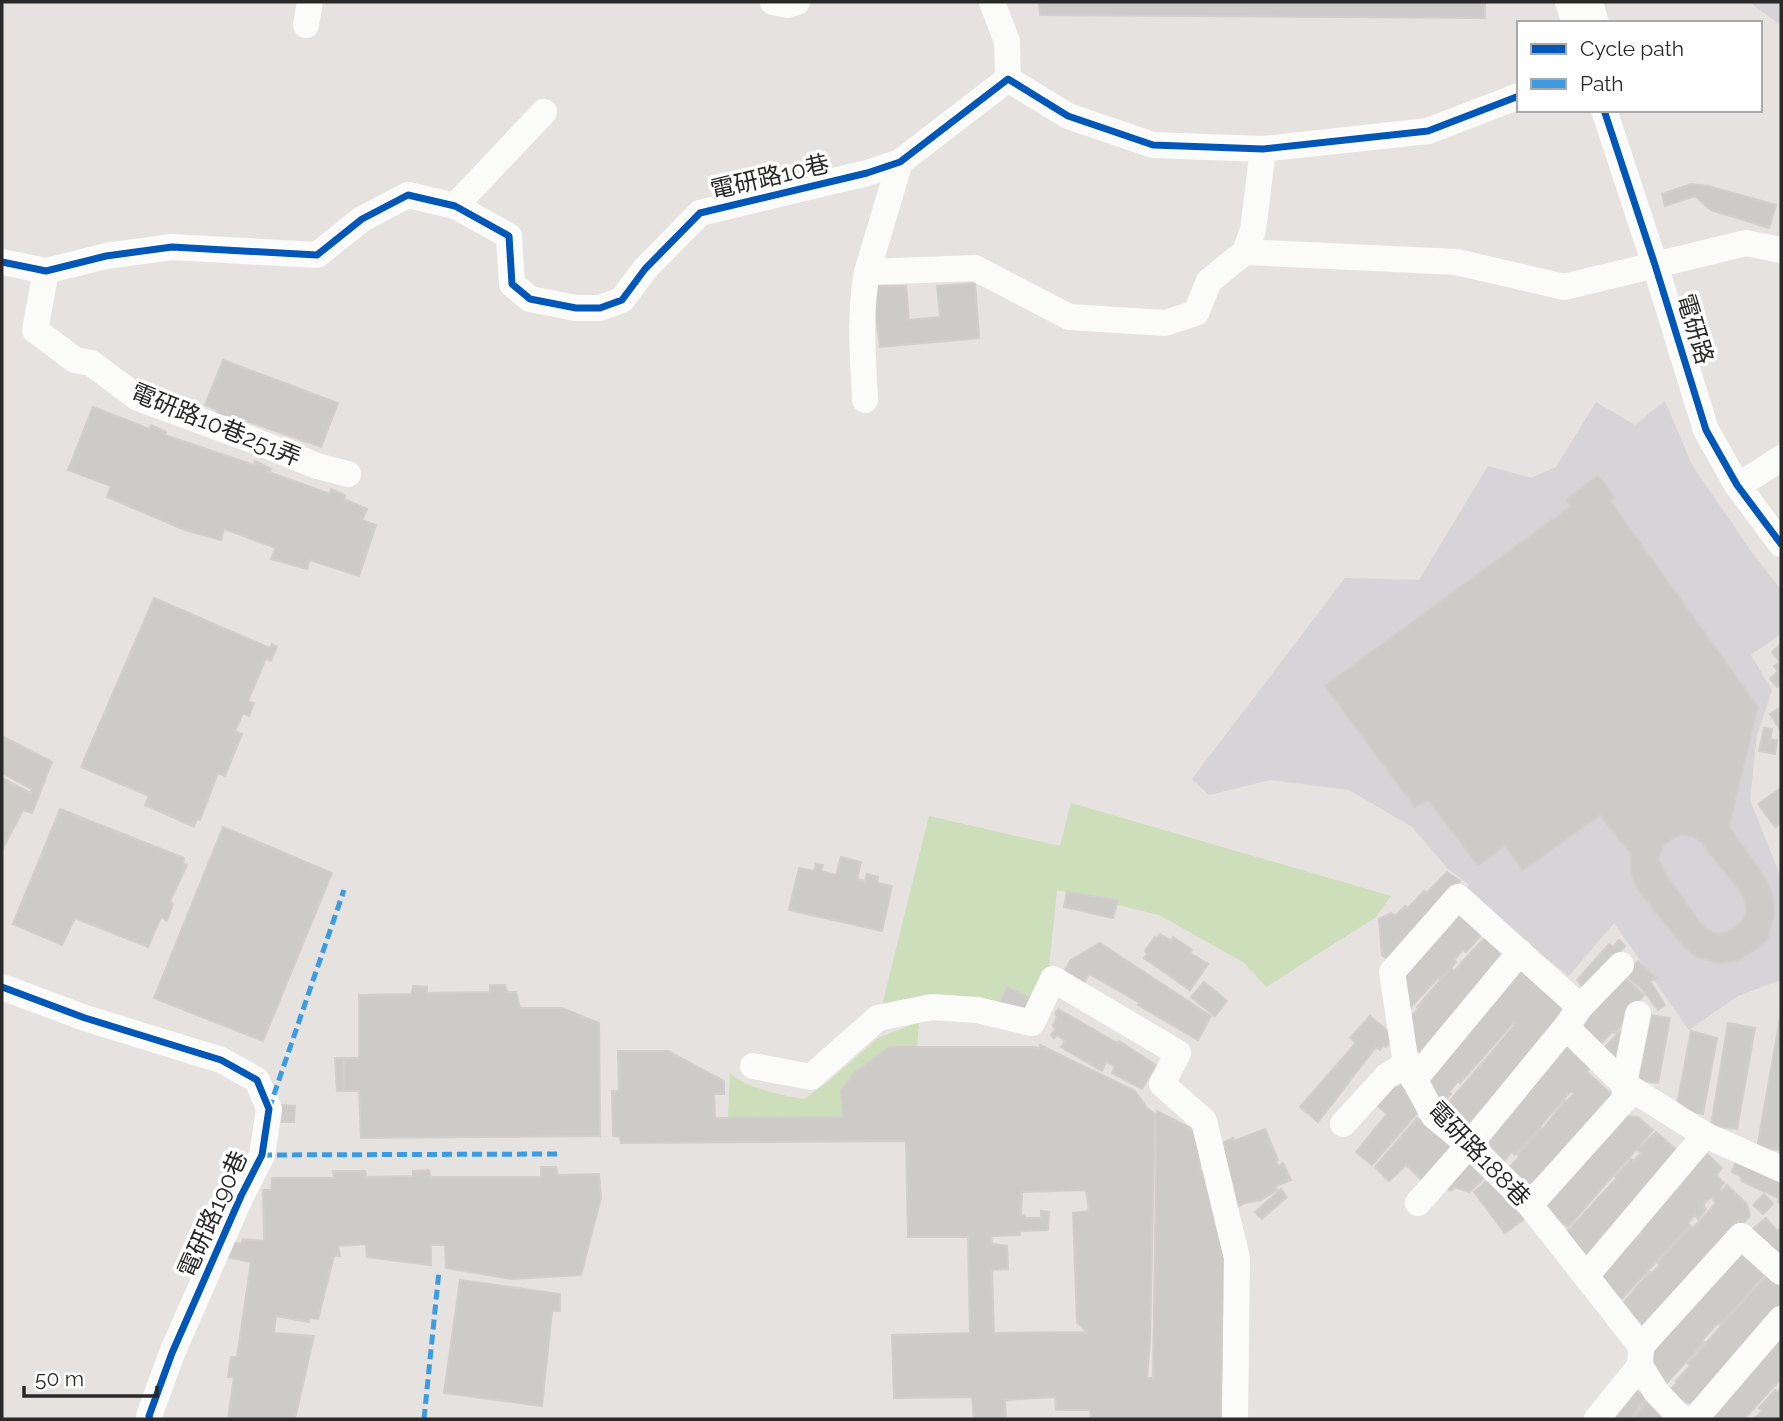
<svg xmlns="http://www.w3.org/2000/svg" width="1783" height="1421" viewBox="0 0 1783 1421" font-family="Raleway,'Noto Sans TC',sans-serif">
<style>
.industrial{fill:#d6d4d6}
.green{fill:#cddebb}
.building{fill:#cdcbc8;stroke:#d1cecb;stroke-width:2;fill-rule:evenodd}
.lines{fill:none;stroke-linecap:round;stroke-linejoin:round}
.minor{stroke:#fbfbfa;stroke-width:26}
.quiet{stroke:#3d9ce1;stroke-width:5;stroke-dasharray:10 5;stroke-linecap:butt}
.cycleway-casing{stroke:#fff;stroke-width:11}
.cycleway{stroke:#0057b8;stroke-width:7}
.labels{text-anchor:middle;stroke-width:7;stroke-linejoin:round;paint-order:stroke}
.street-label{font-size:24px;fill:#292929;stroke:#fff}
</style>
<rect width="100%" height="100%" fill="#e6e2df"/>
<g class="industrial">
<polygon points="1749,2 1781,2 1781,25"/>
<polygon points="1665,401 1692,465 1751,551 1781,590 1781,634 1751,655 1772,690 1757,735 1750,800 1781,878 1781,980 1738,996 1689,1030 1614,923 1569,976 1462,892 1469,885 1448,869 1412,827 1349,790 1270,780 1209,795 1192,779 1345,578 1419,580 1488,466 1531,478 1556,467 1596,402 1635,425"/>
</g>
<g class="green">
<polygon points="1071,803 1391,896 1376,917 1266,987 1243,962 1159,915 1057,890 1046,995 1032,1023 879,1018 929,816 1060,846"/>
<path d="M919 1022 917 1047H890L855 1072 841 1090 843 1117 728 1118 730 1073C742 1087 785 1096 804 1099L829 1081 878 1038Z"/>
</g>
<g class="building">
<polygon points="1039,2 1485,2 1485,18 1040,15"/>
<polygon points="1691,184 1708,186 1776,205 1769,228 1711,210 1695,196 1665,206 1662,194"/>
<polygon points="975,283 979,338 880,347 872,286 906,286 909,320 940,317 937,286"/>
<polygon points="223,360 338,403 321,447 233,416 228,426 214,419 217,410 205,405"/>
<polygon points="93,407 149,429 151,425 166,432 165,435 254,465 255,461 271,469 269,472 330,494 331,489 345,495 344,499 367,509 362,520 376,525 359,576 310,560 307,569 271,559 276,548 224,529 221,540 185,530 107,497 111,486 68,470"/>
<path d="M1598 476 1615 497 1610 501 1758 707 1729 826 1767 881 1773 897 1774 915 1768 937 1762 945 1737 961 1720 963 1708 960 1695 956 1684 947 1636 887 1631 873V854L1600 815 1523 870 1505 846 1478 865 1428 800 1415 807 1325 686 1571 506 1566 500ZM1681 835 1692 836 1701 842 1744 897 1747 910 1741 923 1731 930 1718 934 1705 929 1662 869 1659 859 1663 846 1675 837Z"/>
<polygon points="154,598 270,648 272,644 277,647 271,661 266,658 248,701 254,703 249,716 243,713 235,731 242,734 225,776 218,773 200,820 197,819 194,827 145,805 149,796 81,767"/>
<polygon points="1781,644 1781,686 1777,687 1770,679 1778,671 1774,666 1780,662 1772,652"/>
<polygon points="1781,707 1781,731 1770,714"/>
<polygon points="1764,728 1772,729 1770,739 1777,740 1775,754 1759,751"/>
<polygon points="2,736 52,762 32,813 23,810 2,850 2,778 30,793 32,789 2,773"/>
<polygon points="1781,788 1781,822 1775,827 1758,804"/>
<polygon points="60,809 184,858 183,864 187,865 170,901 173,904 167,921 161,917 148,947 75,918 62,945 13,924"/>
<polygon points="223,827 332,873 263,1041 154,998"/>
<polygon points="841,857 861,862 857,879 865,881 867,874 878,877 877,883 892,886 882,931 789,910 799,868 814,871 816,864 823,865 821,871 836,875"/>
<polygon points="1447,872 1460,881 1387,959 1382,955 1379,919 1391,913 1395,916 1405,906 1408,908 1424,891 1427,893"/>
<polygon points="1067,892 1118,900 1113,918 1064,907"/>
<polygon points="1461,911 1485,931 1466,952 1463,950 1454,960 1456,962 1440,979 1438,978 1410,1008 1400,980"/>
<polygon points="1160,934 1172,941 1173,937 1192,950 1190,953 1208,964 1190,990 1144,958 1148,954 1145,951 1155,937 1156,939"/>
<polygon points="1488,934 1511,955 1422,1054 1408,1044 1404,1024 1418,1009 1417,1007 1451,968 1454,971"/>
<polygon points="1619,940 1625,946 1585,990 1577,980 1609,944 1613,947"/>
<polygon points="1100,943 1211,1016 1198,1040 1138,1005 1140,1003 1089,974 1081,988 1061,977 1071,960"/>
<polygon points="1520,961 1564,1002 1564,1016 1502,1085 1506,1090 1477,1115 1465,1128 1441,1111 1515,1025 1513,1023 1460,1083 1458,1081 1449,1092 1451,1094 1437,1110 1425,1077"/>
<polygon points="1638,961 1656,978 1650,981 1665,1005 1658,1010 1643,990 1624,974"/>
<polygon points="1623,976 1644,995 1629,1012 1631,1014 1615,1033 1612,1032 1597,1048 1581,1027"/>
<polygon points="1204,982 1227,1001 1215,1016 1191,997"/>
<polygon points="490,985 505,985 507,992 516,992 520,1008 562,1008 599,1023 600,1136 361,1138 359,1091 344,1091 345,1058 359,1058 359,995 412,994 413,986 427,987 427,993 490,992"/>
<polygon points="1007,987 1032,999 1021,1014 1000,1003"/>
<polygon points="1058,1009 1117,1043 1119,1041 1156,1065 1142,1089 1112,1073 1115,1066 1106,1062 1102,1071 1061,1047 1065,1041 1057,1035 1054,1038 1051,1035 1055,1029 1053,1025 1057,1017 1055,1014"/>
<polygon points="1781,1013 1781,1150 1757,1148"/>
<polygon points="1644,1014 1670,1018 1658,1083 1631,1079"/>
<polygon points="1370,1016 1389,1032 1392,1040 1386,1047 1383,1045 1380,1050 1376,1047 1318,1122 1300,1107 1356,1043 1350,1038"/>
<polygon points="1728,1023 1755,1028 1737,1129 1711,1126"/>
<polygon points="1622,1029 1619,1069 1601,1051"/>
<polygon points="1691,1031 1717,1038 1703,1114 1676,1109"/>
<path d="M1040 1045 1135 1091 1147 1108 1155 1114 1150 1340 1147 1378H1153L1157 1111 1194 1130 1202 1148 1200 1170 1209 1172 1225 1234 1221 1419H1091L1090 1410H1056L1055 1397 1005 1400 1006 1419H974L972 1397 894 1398 892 1335 970 1333 968 1237H908L906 1141 621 1143 620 1137 613 1136 612 1091H619L618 1051H668L724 1081V1094H714L715 1118 843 1117 841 1090 855 1072 890 1047H1035L1039 1049ZM1086 1190 1089 1211 1073 1213 1077 1322 1087 1332 994 1333 992 1270 1008 1269 1007 1246 992 1244 991 1236 1020 1235V1231L1048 1230 1049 1212 1041 1211V1218H1025V1215H1021L1022 1192Z"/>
<polygon points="1564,1045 1590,1068 1587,1072 1610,1093 1614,1088 1617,1100 1522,1191 1509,1168 1519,1157 1518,1155 1541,1128 1542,1130 1565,1101 1566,1102 1574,1094 1571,1091 1515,1155 1511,1152 1504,1161 1490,1145 1487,1138"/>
<polygon points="335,1058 344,1058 343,1091 337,1091"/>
<polygon points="1403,1085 1407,1095 1420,1110 1372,1165 1356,1152 1387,1114 1373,1102 1384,1091"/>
<polygon points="282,1105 295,1106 294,1122 281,1122"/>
<polygon points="1627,1116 1638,1117 1653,1130 1568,1227 1543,1207"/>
<polygon points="1417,1118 1456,1151 1426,1184 1406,1165 1389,1181 1375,1167"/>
<polygon points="1265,1129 1278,1160 1276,1161 1278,1166 1283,1163 1291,1180 1276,1186 1277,1190 1261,1200 1245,1203 1235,1208 1221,1149 1226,1148 1223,1143 1233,1138 1234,1141"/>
<polygon points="1656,1132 1683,1155 1591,1259 1565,1234 1616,1179 1615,1177 1631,1159 1634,1161 1641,1153 1637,1150"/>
<polygon points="1706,1153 1722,1168 1716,1175 1724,1183 1720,1189 1722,1191 1727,1185 1747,1204 1750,1216 1742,1224 1738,1221 1730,1229 1645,1333 1621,1305 1650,1272 1652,1273 1660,1265 1658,1263 1691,1227 1693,1228 1716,1203 1711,1197 1703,1205 1706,1209 1698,1219 1695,1215 1688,1223 1690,1225 1620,1301 1595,1271 1629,1236 1633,1241 1641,1233 1635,1227"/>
<polygon points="1737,1159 1781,1178 1781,1203 1778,1202 1779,1198 1741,1181 1742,1177 1732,1172"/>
<polygon points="1475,1160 1488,1175 1469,1192 1455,1187 1451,1191 1442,1186"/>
<polygon points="541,1167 556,1167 558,1175 599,1174 601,1198 581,1275 511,1279 446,1268 445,1245 431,1245 431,1265 367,1257 366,1244 338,1246 340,1256 334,1256 318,1319 309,1318 309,1322 276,1316 274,1333 314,1336 295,1419 228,1419 234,1377 228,1377 231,1357 237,1357 251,1262 221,1256 227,1241 241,1244 243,1239 264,1241 263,1190 271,1190 272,1178 334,1178 333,1171 365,1171 366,1177 413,1176 413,1171 429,1170 431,1177 541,1177"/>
<polygon points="1490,1178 1524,1219 1505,1233 1474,1192"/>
<polygon points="1281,1189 1287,1197 1262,1219 1255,1212"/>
<polygon points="1764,1194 1773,1204 1763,1214 1753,1205"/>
<polygon points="1766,1218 1777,1231 1781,1228 1781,1264 1750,1231"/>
<polygon points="1736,1250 1764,1275 1720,1325 1718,1323 1702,1340 1704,1342 1663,1387 1647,1350"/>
<polygon points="1770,1272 1781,1283 1781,1310 1695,1400 1690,1403 1675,1401 1667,1392 1676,1384 1676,1381 1690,1366 1688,1363"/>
<polygon points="460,1280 560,1294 560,1311 552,1311 542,1406 444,1393"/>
<polygon points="1781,1329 1781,1379 1744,1419 1708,1419"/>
<polygon points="1631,1386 1646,1398 1630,1419 1612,1419"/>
<polygon points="1781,1388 1781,1419 1754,1419 1762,1411 1759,1408 1775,1390 1778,1392"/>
<polygon points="1647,1400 1672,1419 1633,1419"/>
</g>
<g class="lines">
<g class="minor">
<polyline points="773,2 788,5 797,2"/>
<polyline points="992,2 1007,41 1008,79"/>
<polyline points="1568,2 1575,23"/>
<polyline points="1590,2 1596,23"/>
<polyline points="306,25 310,2"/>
<polyline points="1008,79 1068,116 1153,145 1263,149 1428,131 1519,96"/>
<polyline points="1604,110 1655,265 1706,430 1737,485 1781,544"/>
<polyline points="1263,149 1253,230 1245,252 1457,262 1564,287 1746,243 1781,250"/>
<polyline points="455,206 544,112"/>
<polyline points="2,262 46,271 106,256 172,247 317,255 362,219 408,195 455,206 509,236 512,284 530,299 576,308 600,308 622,300 645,269 700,213 867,173 900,162 1008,79"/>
<polyline points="46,271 35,330 75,360 91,363 138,398 255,441 317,466 348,474"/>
<polyline points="867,272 975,268 1069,317 1165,323 1196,313 1209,281 1245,252"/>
<path d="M865 400C863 358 859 314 867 272L900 162"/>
<polyline points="1752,477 1781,458"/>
<polyline points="2,987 85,1018 221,1060 257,1080 269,1109 262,1155 241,1196 172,1353 149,1416 150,1419"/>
<polyline points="1580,1007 1621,965"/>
<polyline points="753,1066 811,1077 878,1018 932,1007 977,1010 1032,1023 1053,979 1178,1053 1162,1084 1204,1121 1237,1258 1235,1419"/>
<polyline points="1414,1080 1520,952"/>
<polyline points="1343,1124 1387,1076 1406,1064"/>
<polyline points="1418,1203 1469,1145 1566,1027"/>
<polyline points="1530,1205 1625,1099 1624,1084 1638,1014"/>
<polyline points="1586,1276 1705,1135"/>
<polyline points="1641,1346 1741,1236 1781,1272"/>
<polyline points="1597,1419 1640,1366"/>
<polyline points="1682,1419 1657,1393 1640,1366 1641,1346 1530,1205 1469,1145 1434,1116 1406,1064 1392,972 1458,897 1580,1007 1566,1027 1624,1084 1705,1135 1781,1169"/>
<polyline points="1695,1419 1781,1319"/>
</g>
<g class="quiet">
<polyline points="269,1109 344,890"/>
<polyline points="262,1155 558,1154"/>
<polyline points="424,1419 439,1271"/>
</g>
<g class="cycleway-casing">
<g id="cycleway">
<polyline points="1604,110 1655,265 1706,430 1737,485 1781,544"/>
<polyline points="2,262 46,271 106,256 172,247 317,255 362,219 408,195 455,206 509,236 512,284 530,299 576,308 600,308 622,300 645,269 700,213 867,173 900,162 1008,79 1068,116 1153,145 1263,149 1428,131 1519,96"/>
<polyline points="2,987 85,1018 221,1060 257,1080 269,1109 262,1155 241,1196 172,1353 149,1416 150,1419"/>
</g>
</g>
<use href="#cycleway" class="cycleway"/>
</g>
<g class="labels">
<g class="street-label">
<text transform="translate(770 177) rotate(-13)" y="8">電研路10巷</text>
<text transform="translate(1695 329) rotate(73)" y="8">電研路</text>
<text transform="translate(216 425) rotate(22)" y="8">電研路10巷251弄</text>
<text transform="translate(1479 1154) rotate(46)" y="8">電研路188巷</text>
<text transform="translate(213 1214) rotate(-66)" y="8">電研路190巷</text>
</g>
</g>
<rect width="1783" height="1421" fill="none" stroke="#292929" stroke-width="7"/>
<rect x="1517" y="21" width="245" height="91" fill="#ffffff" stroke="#a9a9a9" stroke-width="2"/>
<rect x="1531" y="44" width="35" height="10" fill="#0057b8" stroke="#a9a9a9" stroke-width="2"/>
<text x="1580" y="56" font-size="21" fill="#292929">Cycle path</text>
<rect x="1531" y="79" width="35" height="10" fill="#3d9ce1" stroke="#a9a9a9" stroke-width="2"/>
<text x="1580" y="91" font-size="21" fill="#292929">Path</text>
<path d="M24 1386v10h133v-10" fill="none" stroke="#292929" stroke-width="3.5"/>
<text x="35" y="1386" font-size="21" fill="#292929" stroke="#ffffff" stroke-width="5" paint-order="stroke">50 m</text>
</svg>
